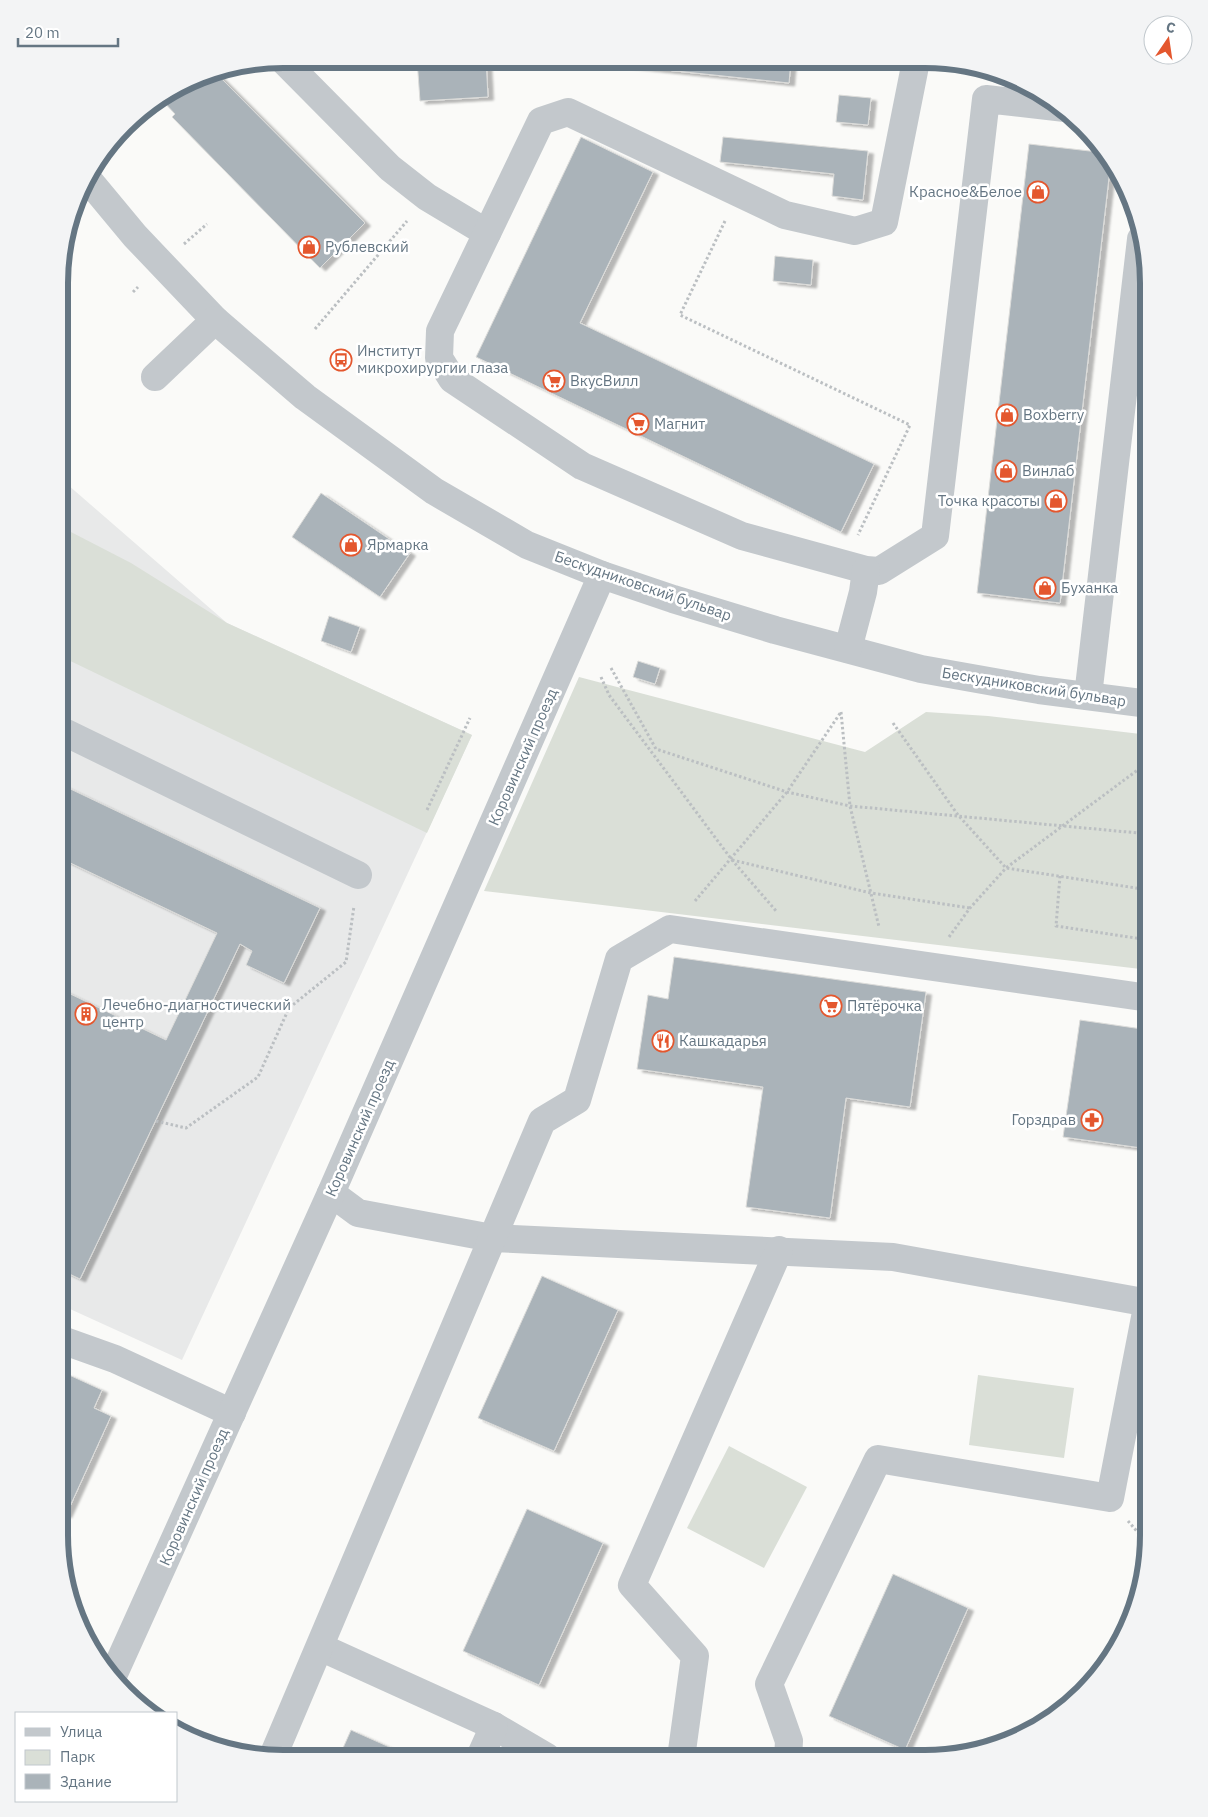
<svg xmlns="http://www.w3.org/2000/svg" width="1208" height="1817" viewBox="0 0 1208 1817" font-family="'IBM Plex Sans',sans-serif">
<style>
.built{fill:#e8e9e9}
.green{fill:#dadfd7}
.building{fill:#aab3b9;stroke:#dcdcda;filter:url(#shadow)}
.lines{fill:none;stroke-linecap:round;stroke-linejoin:round}
.path{stroke:#bbbfc2;stroke-width:3;stroke-dasharray:2.5 2.5;stroke-linecap:butt}
.minor{stroke:#c3c8cc;stroke-width:28}
.labels{text-anchor:middle;stroke-width:5;stroke-linejoin:round;paint-order:stroke}
.poi-label{font-size:15px;fill:#657683;stroke:#fff;text-anchor:start}
.street-label{font-size:15px;fill:#657683;stroke:#fff}
.rim{fill:none;stroke:#657683;stroke-width:6}
</style>
<defs>
<filter id="shadow"><feDropShadow dx="5.5" dy="3" stdDeviation="1" flood-color="#0004"/></filter>
</defs>
<rect width="100%" height="100%" fill="#fafaf8"/>
<polygon class="built" points="60,478 227,623 472,735 182,1360 59,1304"/>
<g class="green">
<polygon points="60,531 69,531 131,563 227,623 472,735 427,833 60,656"/>
<polygon points="579,677 865,752 926,712 988,716 1149,735 1149,970 484,891"/>
<polygon points="978,1375 1074,1388 1064,1458 969,1445"/>
<polygon points="729,1446 807,1487 764,1568 687,1528"/>
</g>
<g class="building">
<polygon points="417,59 486,59 488,97 420,101"/>
<polygon points="610,60 791,60 789,83 610,64"/>
<polygon points="213,70 365,223 320,268 172,117 175,114 161,99"/>
<polygon points="839,95 871,98 868,125 836,122"/>
<polygon points="581,137 653,172 580,323 874,464 841,532 476,357"/>
<polygon points="723,137 868,151 863,200 832,196 834,174 720,162"/>
<polygon points="1029,144 1107,153 1111,160 1060,603 977,593"/>
<polygon points="775,256 813,260 811,285 773,281"/>
<polygon points="321,493 410,553 380,597 292,537"/>
<polygon points="329,616 360,627 351,652 321,641"/>
<polygon points="638,661 660,668 655,684 633,677"/>
<polygon points="60,784 320,908 284,983 246,965 252,951 240,944 80,1279 59,1269 60,989 166,1040 217,933 60,858"/>
<polygon points="674,957 926,992 910,1107 846,1098 830,1218 746,1207 763,1087 637,1069 648,995 668,999"/>
<polygon points="1080,1020 1149,1030 1149,1149 1063,1137"/>
<polygon points="1149,1188 1149,1255 1139,1253"/>
<polygon points="542,1276 618,1310 554,1451 478,1418"/>
<polygon points="67,1374 102,1390 94,1408 111,1416 66,1515 59,1512 59,1389"/>
<polygon points="527,1509 603,1543 539,1685 463,1651"/>
<polygon points="893,1574 968,1608 905,1750 829,1716"/>
<polygon points="351,1730 412,1757 339,1757"/>
</g>
<g class="lines">
<g class="path">
<polyline points="725,221 680,315 910,425 858,535"/>
<polyline points="184,244 207,224"/>
<polyline points="133,292 138,287"/>
<polyline points="315,329 407,221"/>
<polyline points="611,668 656,749 787,792 850,806 1149,834"/>
<polyline points="601,677 609,695 732,860 777,912"/>
<polyline points="841,712 850,806 879,927"/>
<polyline points="893,723 958,815 1006,868 1149,890"/>
<polyline points="427,810 470,718"/>
<polyline points="732,860 871,893 970,908"/>
<polyline points="1060,876 1056,926 1149,940"/>
<polyline points="695,901 787,792 841,712"/>
<polyline points="949,937 970,908 1006,868 1147,763"/>
<polyline points="156,1121 186,1128 258,1077 289,1008 346,962 354,906"/>
<polyline points="1128,1521 1149,1545"/>
<polyline points="820,1752 833,1758"/>
</g>
<g class="minor">
<polyline points="282,59 390,168 427,197 487,233"/>
<polyline points="916,61 884,222 855,231 785,215 568,112 541,121 440,331 439,358 452,379 582,466 742,536 866,570 879,571 935,536 986,99 1065,108"/>
<polyline points="86,177 135,236 215,320 305,397 434,491 527,545 602,575 673,599 775,630 921,669 1039,690 1149,704"/>
<polyline points="155,377 215,320"/>
<polyline points="848,649 863,592 866,570"/>
<polyline points="1088,696 1141,239"/>
<polyline points="60,730 358,875"/>
<polyline points="331,1193 358,1213 492,1238 893,1257 1149,1303"/>
<polyline points="59,1339 115,1359 232,1413"/>
<polyline points="320,1647 494,1726 547,1757"/>
<polyline points="112,1678 331,1193 602,575"/>
<polyline points="273,1756 542,1121 577,1100 619,959 670,929 1149,998"/>
<polyline points="480,1757 494,1726"/>
<polyline points="681,1758 695,1656 632,1585 779,1250"/>
<polyline points="788,1758 789,1741 769,1684 878,1459 1110,1498 1148,1302"/>
</g>
</g>
<defs>
<g id="shop-ring" transform="scale(1.125)"><circle r="9.5" fill="#fff" stroke="#e4572e" stroke-width="1.5"/><path d="M-5-2.5h2.3a2.7 3.5 0 0 1 5.4 0H5L5.5 6h-11ZM-1.5-2.5h3a1.5 2.3 0 0 0-3 0Z" fill="#e4572e"/></g>
<g id="bus-ring" transform="scale(1.125)"><circle r="9.5" fill="#fff" stroke="#e4572e" stroke-width="1.5"/><path d="M-5-6H5V4H4V6H2V4H-2V6H-4V4H-5ZM-3.5-4V0h7V-4ZM-3.5 1.2v1.5H-2V1.2ZM2 1.2v1.5H3.5V1.2Z" fill="#e4572e"/></g>
<g id="supermarket-ring" transform="scale(1.125)"><circle r="9.5" fill="#fff" stroke="#e4572e" stroke-width="1.5"/><path d="M-6-5.5h2.5l.6 2H6L4.5 2H-2.5L-4.4-4H-6ZM-1.5 3.2a1.3 1.3 0 1 0 .1 0ZM3 3.2a1.3 1.3 0 1 0 .1 0Z" fill="#e4572e"/></g>
<g id="building-ring" transform="scale(1.125)"><circle r="9.5" fill="#fff" stroke="#e4572e" stroke-width="1.5"/><path d="M-4-6H4V6H1V3H-1V6H-4ZM-2.5-4.3h1.7v1.8h-1.7ZM.8-4.3h1.7v1.8H.8ZM-2.5-1h1.7V.8h-1.7ZM.8-1h1.7V.8H.8Z" fill="#e4572e"/></g>
<g id="restaurant-ring" transform="scale(1.125)"><circle r="9.5" fill="#fff" stroke="#e4572e" stroke-width="1.5"/><path d="M-5-6h1v4h1v-4h1v4h1v-4h1v5L-1.5 .5V6h-2V.5L-5-1ZM5-6V6H3V1.5H1.5Q1.5-4 5-6Z" fill="#e4572e"/></g>
<g id="pharmacy-ring" transform="scale(1.125)"><circle r="9.5" fill="#fff" stroke="#e4572e" stroke-width="1.5"/><path d="M-2-6h4v4h4v4h-4v4h-4v-4h-4v-4h4Z" fill="#e4572e"/></g>
</defs>
<g fill-rule="evenodd">
<use href="#shop-ring" x="1038" y="192"/>
<use href="#shop-ring" x="309" y="247"/>
<use href="#bus-ring" x="341" y="360"/>
<use href="#supermarket-ring" x="554" y="381"/>
<use href="#shop-ring" x="1007" y="415"/>
<use href="#supermarket-ring" x="638" y="424"/>
<use href="#shop-ring" x="1006" y="471"/>
<use href="#shop-ring" x="1056" y="501"/>
<use href="#shop-ring" x="351" y="545"/>
<use href="#shop-ring" x="1045" y="588"/>
<use href="#supermarket-ring" x="831" y="1006"/>
<use href="#building-ring" x="86" y="1014"/>
<use href="#restaurant-ring" x="663" y="1041"/>
<use href="#pharmacy-ring" x="1092" y="1120"/>
</g>
<g class="labels">
<g class="poi-label">
<text x="1022" y="197" text-anchor="end">Красное&amp;Белое</text>
<text x="325" y="252">Рублевский</text>
<text x="357" y="356">Институт<tspan x="357" dy="17">микрохирургии глаза</tspan></text>
<text x="570" y="386">ВкусВилл</text>
<text x="1023" y="420">Boxberry</text>
<text x="654" y="429">Магнит</text>
<text x="1022" y="476">Винлаб</text>
<text x="1040" y="506" text-anchor="end">Точка красоты</text>
<text x="367" y="550">Ярмарка</text>
<text x="1061" y="593">Буханка</text>
<text x="102" y="1010">Лечебно-диагностический<tspan x="102" dy="17">центр</tspan></text>
<text x="847" y="1011">Пятёрочка</text>
<text x="679" y="1046">Кашкадарья</text>
<text x="1076" y="1125" text-anchor="end">Горздрав</text>
</g>
<g class="street-label">
<text transform="translate(643 586) rotate(19)" y="5">Бескудниковский бульвар</text>
<text transform="translate(1034 687) rotate(9)" y="5">Бескудниковский бульвар</text>
<text transform="translate(523 757) rotate(-66)" y="5">Коровинский проезд</text>
<text transform="translate(360 1128) rotate(-66)" y="5">Коровинский проезд</text>
<text transform="translate(194 1497) rotate(-66)" y="5">Коровинский проезд</text>
</g>
</g>
<path d="M0 0H1208V1817H0ZM283 68H925A215 215 0 0 1 1140 283V1535A215 215 0 0 1 925 1750H283A215 215 0 0 1 68 1535V283A215 215 0 0 1 283 68Z" fill="#f3f4f5" fill-rule="evenodd"/>
<path class="rim" d="M283 68H925A215 215 0 0 1 1140 283V1535A215 215 0 0 1 925 1750H283A215 215 0 0 1 68 1535V283A215 215 0 0 1 283 68Z"/>
<rect x="15" y="1712" width="162" height="90" fill="#ffffff" stroke="#c1c8cd"/>
<rect x="25" y="1728" width="25" height="8" fill="#c3c8cc" stroke="#c1c8cd"/>
<text x="60" y="1737" font-size="15" fill="#657683">Улица</text>
<rect x="25" y="1750" width="25" height="15" fill="#dadfd7" stroke="#c1c8cd"/>
<text x="60" y="1762" font-size="15" fill="#657683">Парк</text>
<rect x="25" y="1774" width="25" height="15" fill="#aab3b9" stroke="#c1c8cd"/>
<text x="60" y="1787" font-size="15" fill="#657683">Здание</text>
<g transform="translate(1168 40) rotate(13)"><circle r="24" fill="#ffffff" stroke="#c1c8cd"/>
<path d="M0-4L9 19L0 12L-9 19Z" fill="#e4572e"/>
<text y="-8" font-size="14" font-weight="bold" text-anchor="middle" fill="#657683">С</text>
</g>
<path d="M18 38v8h100v-8" fill="none" stroke="#657683" stroke-width="2.5"/>
<text x="25" y="38" font-size="15" fill="#657683" stroke="#ffffff" stroke-width="4" paint-order="stroke">20 m</text>
</svg>
